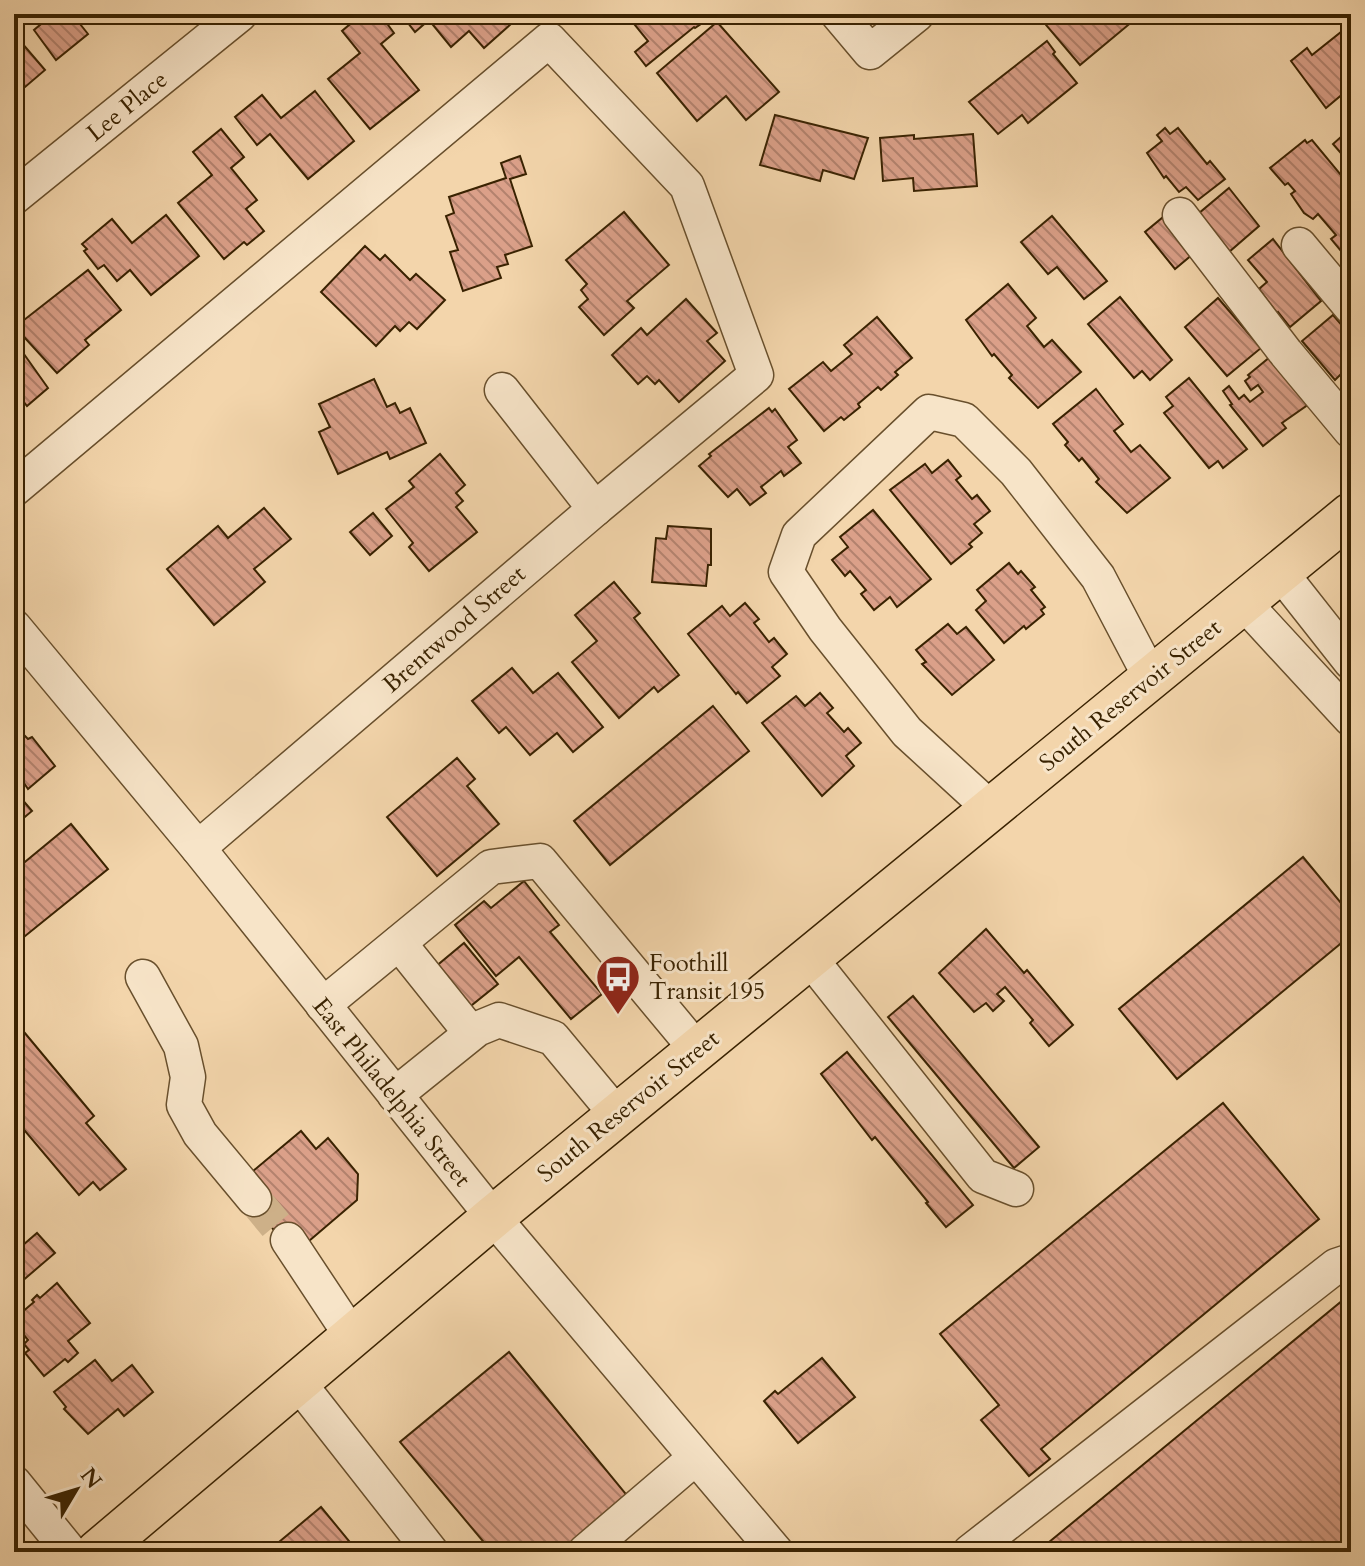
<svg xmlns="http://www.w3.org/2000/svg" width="1365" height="1566" viewBox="0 0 1365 1566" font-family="Cardo,serif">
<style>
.building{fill:url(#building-back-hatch);stroke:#392201;stroke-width:2}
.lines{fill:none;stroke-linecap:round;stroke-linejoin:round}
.minor-tunnel{stroke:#ceb189;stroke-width:34;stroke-dasharray:34 17;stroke-linecap:butt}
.minor-casing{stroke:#684f2c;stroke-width:37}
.major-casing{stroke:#392201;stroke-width:45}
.minor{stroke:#f7e4c8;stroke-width:34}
.major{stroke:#f3d5ab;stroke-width:42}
.labels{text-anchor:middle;stroke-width:6;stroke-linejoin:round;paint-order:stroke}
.street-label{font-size:24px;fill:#392201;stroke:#f7e4c8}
.poi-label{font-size:24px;fill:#392201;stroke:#f7e4c8;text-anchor:start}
</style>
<defs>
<pattern id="building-back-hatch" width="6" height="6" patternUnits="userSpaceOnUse" patternTransform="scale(2)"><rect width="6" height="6" fill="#dba089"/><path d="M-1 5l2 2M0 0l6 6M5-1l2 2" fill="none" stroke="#b3826e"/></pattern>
</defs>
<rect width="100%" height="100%" fill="#f3d5ab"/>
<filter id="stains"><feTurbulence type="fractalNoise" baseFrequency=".0025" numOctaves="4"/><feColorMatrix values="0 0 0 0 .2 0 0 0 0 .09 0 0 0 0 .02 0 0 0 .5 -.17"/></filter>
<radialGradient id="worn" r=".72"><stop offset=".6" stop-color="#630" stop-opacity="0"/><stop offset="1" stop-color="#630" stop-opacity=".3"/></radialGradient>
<g class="building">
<polygon points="43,14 72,14 88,34 56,60 34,30 47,19"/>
<polygon points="362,14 380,14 394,33 381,44 419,90 370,129 328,79 360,53 342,31"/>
<polygon points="401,14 502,14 511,24 484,48 469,31 451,47 429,20 415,32"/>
<polygon points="626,14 694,14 701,24 695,28 694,27 646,66 635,52 648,41"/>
<polygon points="1060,14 1137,14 1139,16 1080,65 1046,25"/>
<polygon points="717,22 779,92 746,120 726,96 697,121 657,73"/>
<polygon points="1341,32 1351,45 1351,87 1326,108 1291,61 1307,48 1312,55"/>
<polygon points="1047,41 1055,52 1053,54 1077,83 1028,123 1022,115 998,134 969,102"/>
<polygon points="21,42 45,70 18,93 14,89 14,48"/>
<polygon points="315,91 354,141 308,179 270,134 257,145 235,117 262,95 281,118"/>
<polygon points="775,115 868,138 854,179 823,170 820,181 760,165"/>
<polygon points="1165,128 1170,134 1178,128 1207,164 1210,161 1225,179 1198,200 1186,187 1179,192 1166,176 1164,178 1147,153 1162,141 1157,135"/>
<polygon points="1351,128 1351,159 1349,157 1346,159 1333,144"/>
<polygon points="221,129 244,157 231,168 257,200 246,209 264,231 247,245 244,242 224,259 178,203 212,175 193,152"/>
<polygon points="973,134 977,186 914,191 913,178 883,181 880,138 914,135 914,139"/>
<polygon points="1305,140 1307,143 1312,140 1346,181 1341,185 1351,196 1351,263 1331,239 1336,235 1318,214 1313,219 1304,213 1291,194 1295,191 1288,183 1285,185 1270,168"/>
<polygon points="520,156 526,174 510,179 532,246 505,255 508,264 497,267 501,278 463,291 450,252 458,250 446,216 454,213 449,197 506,178 501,163"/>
<polygon points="1229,188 1259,226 1229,252 1198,214"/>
<polygon points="624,212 669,265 627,301 634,308 604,335 579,307 588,299 581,290 587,284 566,260"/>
<polygon points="1168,213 1199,249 1175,269 1145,232"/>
<polygon points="166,215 199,256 151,295 130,270 117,281 104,265 98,269 84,251 87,249 82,244 112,219 132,243"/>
<polygon points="1052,216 1107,281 1084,299 1057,267 1048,274 1021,242"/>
<polygon points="1273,239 1321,301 1290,327 1278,312 1277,313 1259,289 1267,282 1248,260"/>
<polygon points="365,246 380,260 385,255 410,280 416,274 445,300 417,329 409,322 400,331 395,326 376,346 321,292"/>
<polygon points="88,270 121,310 85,340 89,345 57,373 15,327"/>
<polygon points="1008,284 1036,318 1027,326 1044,347 1052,340 1081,372 1038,408 1009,378 1012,375 994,354 992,356 966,320"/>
<polygon points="1120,297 1172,360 1150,380 1142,371 1134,378 1088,324"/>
<polygon points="1218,298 1261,348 1227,376 1185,327"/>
<polygon points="686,299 717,333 707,341 725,361 679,402 659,380 655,384 647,376 638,384 612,355 641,328 647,335"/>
<polygon points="1333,315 1351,336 1350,387 1340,375 1335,380 1302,341"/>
<polygon points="877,317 912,358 895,372 898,375 881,390 878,387 858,404 860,407 844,420 841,417 824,431 789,389 823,362 831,371 852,354 844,345"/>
<polygon points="14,340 48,388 27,406 19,396 14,400"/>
<polygon points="1270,357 1309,404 1282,423 1286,428 1263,446 1230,405 1232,404 1223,391 1229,386 1239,399 1244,395 1250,402 1263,392 1258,385 1251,390 1245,381 1250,377 1248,375"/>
<polygon points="1189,378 1247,449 1223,468 1218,461 1209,468 1164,413 1173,406 1166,397"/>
<polygon points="374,379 387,407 395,403 400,413 410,408 426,443 390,459 387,452 338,474 319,432 330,427 319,404"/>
<polygon points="1096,389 1123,424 1114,431 1131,452 1140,445 1170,478 1127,513 1096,482 1099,479 1082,458 1079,461 1065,445 1068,442 1053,424"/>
<polygon points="769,408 772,412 775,409 797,440 788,447 801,463 784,476 781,471 761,487 766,493 750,505 737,489 728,497 699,466 711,456 709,454"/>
<polygon points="440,454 465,485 456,493 463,501 456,507 477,532 429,571 409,547 413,543 386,509 414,487 409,481"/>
<polygon points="948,460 961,476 956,480 972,499 977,495 990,511 974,524 982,533 969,544 972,547 951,564 890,490 925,464 932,473"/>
<polygon points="264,508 291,539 254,569 265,582 214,625 167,569 218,526 228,538"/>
<polygon points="873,510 931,579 897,607 890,597 874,610 861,594 866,590 850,571 845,576 832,560 848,547 840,537"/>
<polygon points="373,513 392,536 370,555 350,532"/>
<polygon points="668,526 711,529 711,565 708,565 706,586 652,582 656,538 666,539"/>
<polygon points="1009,563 1018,574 1021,571 1035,587 1031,590 1045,607 1041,610 1044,614 1026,629 1024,626 1004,643 976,610 986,601 977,590"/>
<polygon points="614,582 640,613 634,618 679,675 658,692 654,687 619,718 572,662 597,641 575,615"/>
<polygon points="745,603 759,619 754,623 769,642 774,638 787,654 772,667 780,676 747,703 738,692 736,694 688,634 722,606 730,616"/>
<polygon points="948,624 957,634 966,627 994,660 952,695 922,664 926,662 916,650"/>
<polygon points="512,668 533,693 558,673 603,727 573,752 557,733 530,755 506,727 499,733 472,701"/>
<polygon points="820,693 833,708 827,713 844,732 848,728 861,743 846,756 854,766 822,796 762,723 796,696 805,706"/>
<polygon points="713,706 749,751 610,865 574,821"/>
<polygon points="14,732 18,737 22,733 28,739 32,737 55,766 28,789 14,768"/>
<polygon points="457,758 475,779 467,786 499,824 437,876 387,817"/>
<polygon points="14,790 32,811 14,826"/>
<polygon points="71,824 108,869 14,945 14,871"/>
<polygon points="1303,857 1351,915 1351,935 1177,1079 1119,1009"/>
<polygon points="524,881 559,925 550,932 602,994 571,1019 519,957 496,976 455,925 484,901 491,908"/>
<polygon points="986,929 1024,973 1027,970 1073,1025 1049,1046 1030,1023 1033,1020 1005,987 997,994 1004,1001 993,1011 986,1003 974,1012 939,973"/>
<polygon points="464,943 498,984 467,1009 434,968"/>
<polygon points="913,996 1039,1147 1014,1168 888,1017"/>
<polygon points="14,1020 94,1116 86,1123 126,1169 100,1190 93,1182 79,1195 14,1118"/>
<polygon points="847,1052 973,1205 946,1227 926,1203 928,1202 875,1137 872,1140 821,1074"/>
<polygon points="1223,1103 1319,1219 1041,1449 1050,1459 1029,1476 981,1420 999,1405 940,1334"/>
<polygon points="301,1131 316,1149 328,1138 358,1174 357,1200 309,1241 282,1240 250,1201 246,1177"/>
<polygon points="37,1233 55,1253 14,1288 14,1234 23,1245"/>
<polygon points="57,1283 90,1323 68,1341 78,1353 68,1362 65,1359 44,1376 25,1353 29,1350 24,1344 28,1340 14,1323 14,1319 34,1302 32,1300 37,1295 40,1298"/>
<polygon points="1343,1300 1351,1311 1351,1552 1037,1552"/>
<polygon points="509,1352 630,1499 566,1552 492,1552 400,1442"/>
<polygon points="822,1358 855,1397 798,1443 764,1401 775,1391 778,1394"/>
<polygon points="95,1360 112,1381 132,1365 153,1392 124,1416 118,1409 88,1434 64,1409 66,1407 54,1392"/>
<polygon points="321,1507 358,1552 267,1552"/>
</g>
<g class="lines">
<polyline class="minor-tunnel" points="254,1199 288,1240"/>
<g class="minor-casing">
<g id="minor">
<polyline points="838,14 870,52 917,14"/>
<polyline points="14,197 240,14"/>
<polyline points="1180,215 1286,353 1351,431"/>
<polyline points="1299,245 1351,307"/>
<polyline points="14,489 549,40 687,186 756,375 595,509"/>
<polyline points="1280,572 1351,662"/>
<polyline points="1244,603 1351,719"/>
<polyline points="14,627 198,848 493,1217 776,1552"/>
<polyline points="991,809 907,732 825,629 786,572 799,535 929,412 964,420 1016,472 1098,577 1151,678"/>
<polyline points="198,848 595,509 502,390"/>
<polyline points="399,943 471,1033"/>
<polyline points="809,957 983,1176 1016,1189"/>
<polyline points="143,977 181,1046 188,1077 184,1105 200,1134 254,1199"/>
<polyline points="323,1005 491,867 540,861 697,1050"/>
<polyline points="395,1095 477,1029 499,1020 553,1038 617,1115"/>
<polyline points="288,1240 351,1335"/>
<polyline points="297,1381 431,1552"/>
<polyline points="14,1483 70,1552"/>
<polyline points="585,1552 695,1458"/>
<polyline points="970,1552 1336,1266 1351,1261"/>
</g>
</g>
<g class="major-casing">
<polyline id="major" points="97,1552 493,1217 1351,514"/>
</g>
<use href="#minor" class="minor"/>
<use href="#major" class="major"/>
</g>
<defs>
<g id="bus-pin" transform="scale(2.3)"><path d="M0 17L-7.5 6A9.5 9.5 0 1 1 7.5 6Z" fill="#8f2418" stroke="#f7e4c8"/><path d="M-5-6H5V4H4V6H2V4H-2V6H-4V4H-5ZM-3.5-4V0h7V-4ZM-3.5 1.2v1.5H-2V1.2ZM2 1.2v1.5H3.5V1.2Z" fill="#fff"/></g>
</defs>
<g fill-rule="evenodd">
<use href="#bus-pin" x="618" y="977"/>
</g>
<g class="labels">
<g class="street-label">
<text transform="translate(127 106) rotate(-39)" y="8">Lee Place</text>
<text transform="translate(454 629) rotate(-41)" y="8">Brentwood Street</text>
<text transform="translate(1130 695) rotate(-39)" y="8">South Reservoir Street</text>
<text transform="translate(392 1092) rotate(51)" y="8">East Philadelphia Street</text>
<text transform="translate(628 1106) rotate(-39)" y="8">South Reservoir Street</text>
</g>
<g class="poi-label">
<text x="649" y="971">Foothill<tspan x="649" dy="28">Transit 195</tspan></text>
</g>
</g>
<rect width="1365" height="1566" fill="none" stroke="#f3d5ab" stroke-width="48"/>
<rect x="16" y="16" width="1333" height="1534" fill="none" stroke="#392201" stroke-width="4"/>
<rect x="24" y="24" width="1317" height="1518" fill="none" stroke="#392201" stroke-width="2"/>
<g transform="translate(76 1490) rotate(52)" stroke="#f7e4c8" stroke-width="6" paint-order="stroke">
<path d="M0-6L14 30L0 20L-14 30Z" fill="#392201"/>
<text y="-12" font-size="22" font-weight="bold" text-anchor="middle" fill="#392201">N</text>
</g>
<rect width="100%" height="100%" filter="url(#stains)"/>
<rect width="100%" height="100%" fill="url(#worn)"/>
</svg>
